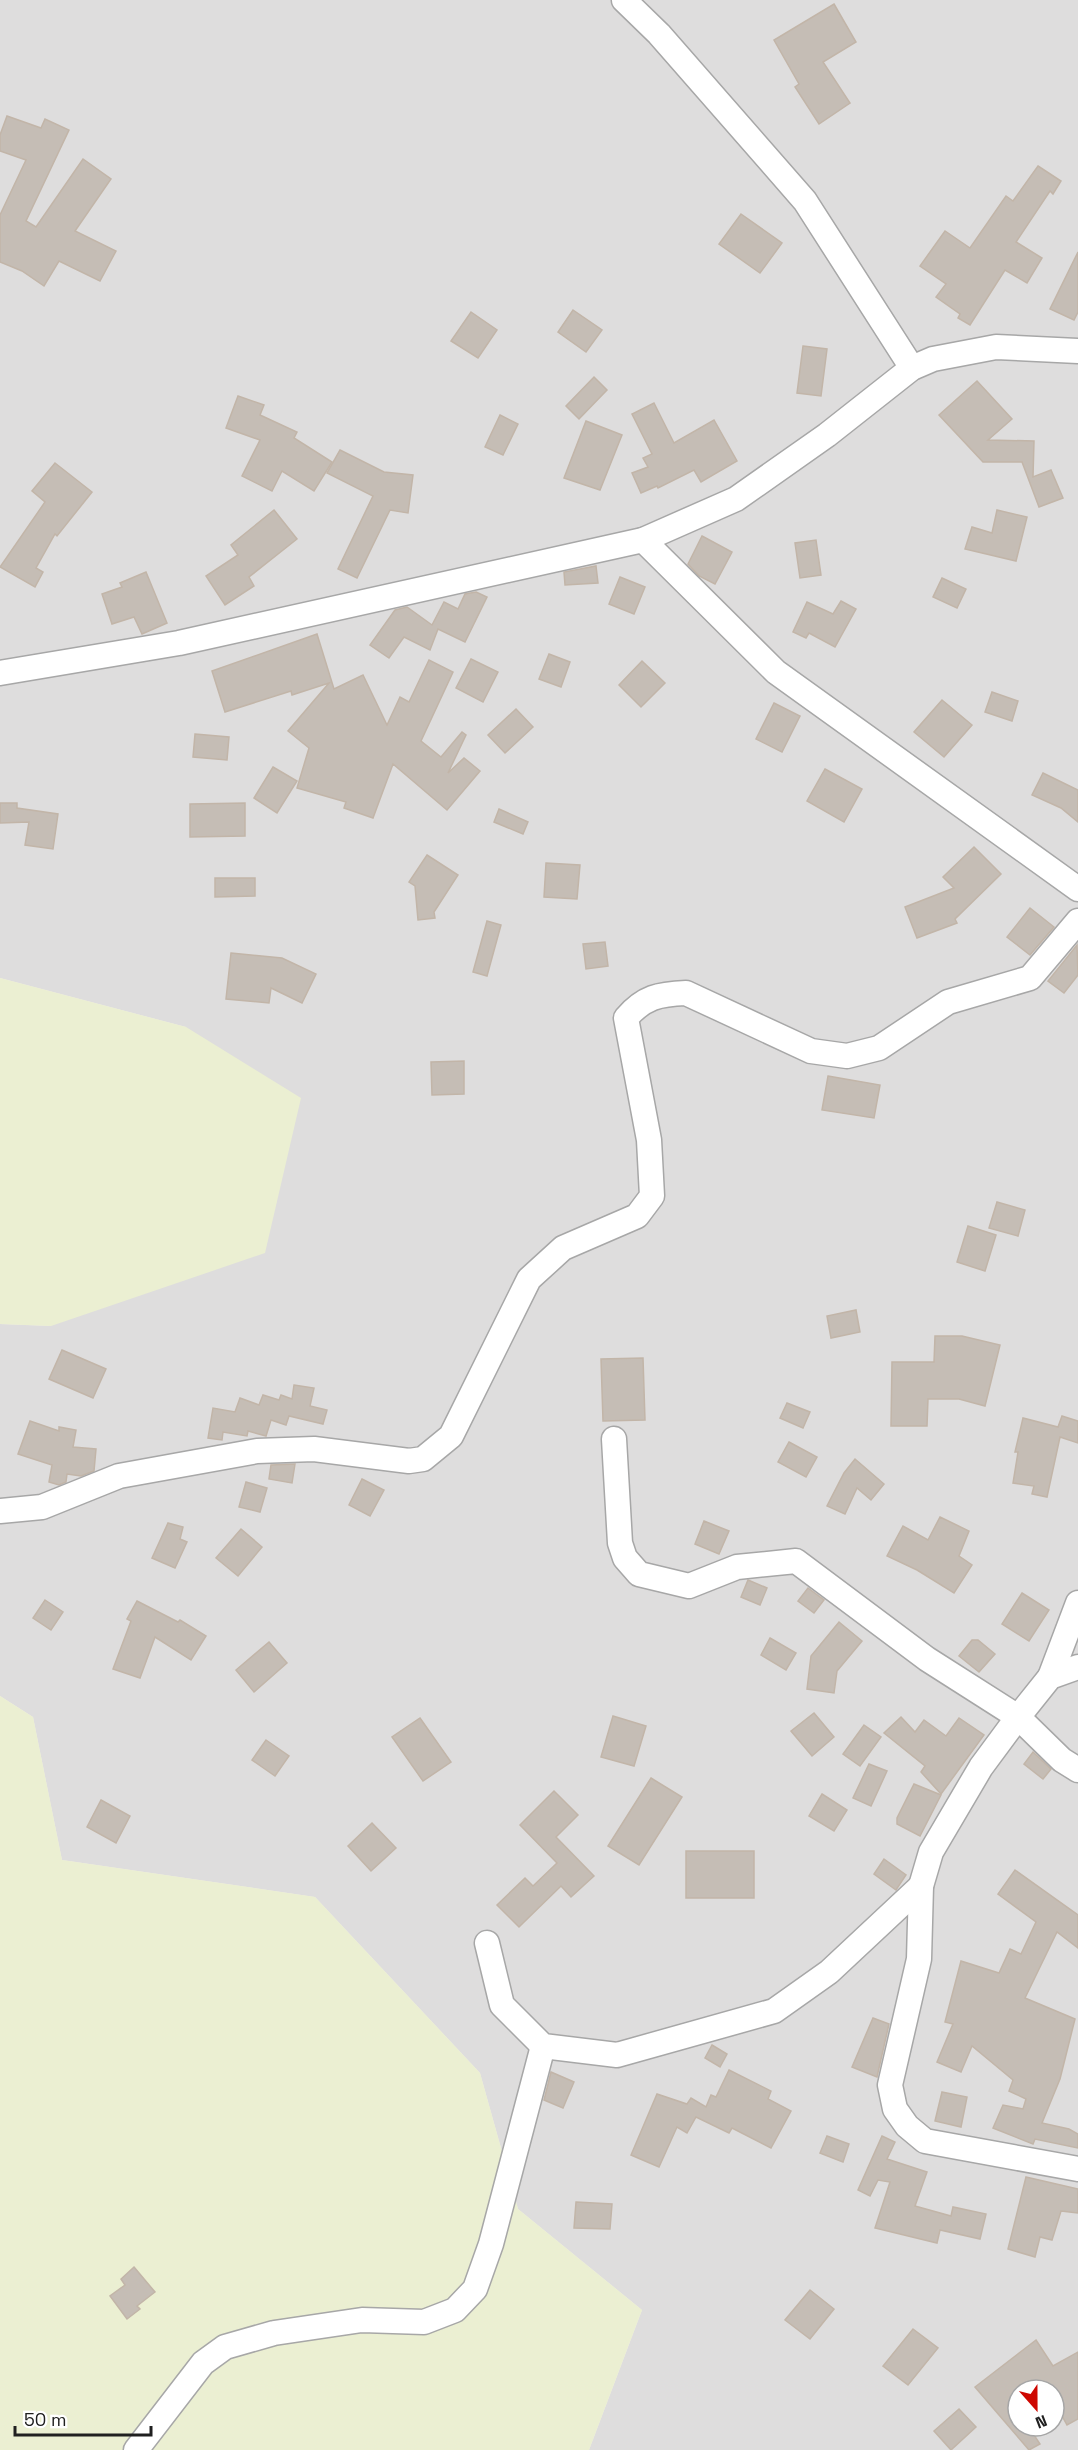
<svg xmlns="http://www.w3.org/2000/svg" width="1078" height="2450" viewBox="0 0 1078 2450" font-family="'Space Grotesk',sans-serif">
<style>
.residential{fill:#dedddd;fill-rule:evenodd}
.farmland{fill:#ebefd2}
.building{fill:#c5bdb5;stroke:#c2b5a8;stroke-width:1.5}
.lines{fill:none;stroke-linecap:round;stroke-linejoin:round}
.minor-casing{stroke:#a7a7a7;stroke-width:27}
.minor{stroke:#fff;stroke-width:24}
</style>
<rect width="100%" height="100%" fill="#f0ede6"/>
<path class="residential" d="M0 0H1078V2450H589L642 2310 518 2209 480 2073 315 1897 62 1860 33 1717 0 1696V1324L51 1326 186 1027 0 978ZM1018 2390H1054V2426H1018Z"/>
<g class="farmland">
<polygon points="0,978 186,1027 301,1098 265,1253 51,1326 0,1324"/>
<polygon points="0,1696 33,1717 62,1860 315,1897 480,2073 518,2209 642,2310 589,2450 0,2450"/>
</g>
<g class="building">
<polygon points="834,4 856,42 823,62 850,103 819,124 795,87 799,84 774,40"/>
<polygon points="7,116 41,128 45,119 69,130 26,221 36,227 83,159 111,179 75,231 116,251 100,281 59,261 44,286 22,271 0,262 0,215 26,160 0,151 0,135"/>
<polygon points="1038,166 1061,181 1053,194 1050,191 1016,242 1042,258 1027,283 1005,270 970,325 958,318 960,314 936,297 946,284 920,266 945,231 970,248 1006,196 1013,201"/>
<polygon points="741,214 782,243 760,273 719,244"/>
<polygon points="1078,252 1078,312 1074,320 1050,309"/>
<polygon points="573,310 602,330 586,352 558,332"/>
<polygon points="471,312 497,330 478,358 451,341"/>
<polygon points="803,346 827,349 821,396 797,393"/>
<polygon points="594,377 607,390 579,419 566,406"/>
<polygon points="977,381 1012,419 988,440 1034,441 1033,477 1051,470 1063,498 1039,507 1022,462 983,462 939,415"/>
<polygon points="238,396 264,405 260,415 297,432 294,438 332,462 314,491 282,471 272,491 242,476 260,440 226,428"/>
<polygon points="654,403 674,443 714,420 737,461 701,482 694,470 658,488 657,486 641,493 632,473 648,467 643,458 652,454 632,414"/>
<polygon points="500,415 518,424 503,455 485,447"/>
<polygon points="586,421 622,435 600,490 564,478"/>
<polygon points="340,450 384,472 413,475 408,513 390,510 357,578 338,569 373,496 327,473"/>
<polygon points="55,463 92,492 57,536 55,534 36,568 43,572 35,587 0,567 45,502 32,491"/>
<polygon points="274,510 297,539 249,577 254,586 225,605 206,576 238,555 231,545"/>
<polygon points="997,510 1027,517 1016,561 965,549 972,527 992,533"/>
<polygon points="702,536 732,552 715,584 699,576 688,564"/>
<polygon points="816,540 821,575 800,578 795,543"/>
<polygon points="596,566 598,583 565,585 564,572"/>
<polygon points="146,572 167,623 142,634 134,617 112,624 102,594 122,587 120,583"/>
<polygon points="620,577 645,587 634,614 609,604"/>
<polygon points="942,578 966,589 957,608 933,597"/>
<polygon points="476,592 487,597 465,642 438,629 430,650 404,637 389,658 370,645 395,610 407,607 432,625 444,602 458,609 465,594"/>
<polygon points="841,601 856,609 835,647 809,633 806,638 793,632 807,602 833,614"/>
<polygon points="317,634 334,689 363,675 387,725 400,697 409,702 429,660 453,672 421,741 441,757 462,732 466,735 448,773 464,758 480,771 447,810 393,764 373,818 344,808 346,802 297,788 309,748 288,731 329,683 292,695 291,691 225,712 212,671"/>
<polygon points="549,654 570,662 561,687 539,679"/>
<polygon points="471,659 498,672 483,702 456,688"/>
<polygon points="642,661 665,683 641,707 619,685"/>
<polygon points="992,692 1018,701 1012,721 985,712"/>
<polygon points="942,700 972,725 944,757 914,732"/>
<polygon points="774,703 800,716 782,752 756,739"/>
<polygon points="516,709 533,727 505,753 488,735"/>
<polygon points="195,734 229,737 227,760 193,757"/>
<polygon points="273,767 297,781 277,813 254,798"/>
<polygon points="825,769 862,789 844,822 807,801"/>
<polygon points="1043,773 1078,790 1078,822 1061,808 1032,795"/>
<polygon points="0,803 17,803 17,808 58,814 53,849 25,845 29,822 0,823"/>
<polygon points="245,803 245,836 190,837 190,804"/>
<polygon points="499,809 528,822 523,834 494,822"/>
<polygon points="974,847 1001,874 955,919 957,923 917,938 905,907 954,888 943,877"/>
<polygon points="427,855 458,875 434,912 435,918 418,920 415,886 409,882"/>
<polygon points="546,863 580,865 577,899 544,897"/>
<polygon points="215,878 255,878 255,896 215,897"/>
<polygon points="1030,908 1054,927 1030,955 1007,937"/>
<polygon points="487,921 501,925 487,976 473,972"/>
<polygon points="605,942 608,966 586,969 583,944"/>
<polygon points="1077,945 1078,975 1064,993 1048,981"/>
<polygon points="231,953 282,958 316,974 302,1003 271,988 269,1003 226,999"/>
<polygon points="464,1061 464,1094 432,1095 431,1062"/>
<polygon points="828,1076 880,1085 874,1118 822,1110"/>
<polygon points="997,1202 1025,1210 1018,1236 989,1228"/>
<polygon points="968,1226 996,1235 985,1271 957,1262"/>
<polygon points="856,1310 860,1332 831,1338 827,1316"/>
<polygon points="935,1336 962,1336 1000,1345 985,1406 959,1399 928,1399 927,1426 891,1426 892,1362 934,1362"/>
<polygon points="62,1350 106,1369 93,1398 49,1379"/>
<polygon points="643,1358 645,1420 603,1421 601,1359"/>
<polygon points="294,1385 314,1388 310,1406 327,1410 323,1424 289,1416 286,1425 271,1420 266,1436 248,1431 247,1436 223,1432 222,1440 208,1438 213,1408 235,1412 240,1398 259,1405 263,1395 279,1400 281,1395 292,1399"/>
<polygon points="787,1403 810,1412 803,1428 780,1418"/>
<polygon points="1062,1416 1078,1421 1078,1443 1060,1437 1047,1497 1032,1494 1034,1486 1013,1483 1018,1452 1015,1452 1023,1418 1058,1427"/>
<polygon points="30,1421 59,1431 59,1427 76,1430 73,1447 96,1449 94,1471 81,1476 67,1474 66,1482 59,1485 49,1482 52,1465 18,1454"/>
<polygon points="789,1442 817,1457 806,1477 778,1462"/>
<polygon points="855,1459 884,1484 871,1500 857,1488 845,1514 827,1506 844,1473"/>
<polygon points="295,1464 292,1483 269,1479 271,1465"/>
<polygon points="362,1479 384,1490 370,1516 349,1505"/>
<polygon points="246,1482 267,1488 260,1512 239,1507"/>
<polygon points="940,1517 969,1531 959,1556 972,1565 954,1593 917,1570 887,1556 903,1526 928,1540"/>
<polygon points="704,1521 729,1531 719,1554 695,1544"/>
<polygon points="168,1523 183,1527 180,1539 187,1542 175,1568 152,1558"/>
<polygon points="241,1529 262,1547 238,1576 216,1558"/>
<polygon points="748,1580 767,1588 760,1605 741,1597"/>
<polygon points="808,1588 824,1600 814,1613 798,1601"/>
<polygon points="1022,1593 1049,1610 1029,1641 1002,1624"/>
<polygon points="45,1600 63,1612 51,1630 33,1618"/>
<polygon points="137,1601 178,1622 180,1620 206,1636 191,1660 155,1637 140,1678 113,1669 131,1621 127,1619"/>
<polygon points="839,1622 862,1641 837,1671 834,1693 807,1689 811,1656"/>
<polygon points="770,1638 796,1653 786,1670 761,1655"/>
<polygon points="972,1640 978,1640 995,1654 979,1672 959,1656"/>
<polygon points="269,1642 287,1663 254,1692 236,1670"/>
<polygon points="814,1713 834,1737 812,1756 791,1731"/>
<polygon points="613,1716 646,1726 634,1766 601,1757"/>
<polygon points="901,1717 915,1732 924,1720 946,1736 959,1718 984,1735 941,1794 921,1772 925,1766 884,1733"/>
<polygon points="420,1718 451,1762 423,1781 392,1737"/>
<polygon points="864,1725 881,1737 860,1766 843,1754"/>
<polygon points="266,1740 289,1756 275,1776 252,1760"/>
<polygon points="1033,1752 1051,1769 1043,1779 1024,1764"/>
<polygon points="869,1764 887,1771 871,1806 853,1798"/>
<polygon points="651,1778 682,1797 639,1865 608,1846"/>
<polygon points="914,1784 941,1795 920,1836 897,1824 897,1818"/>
<polygon points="554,1791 578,1815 556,1837 594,1876 571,1897 561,1886 519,1927 497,1905 525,1878 533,1886 557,1863 520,1825"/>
<polygon points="822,1794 847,1810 834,1831 809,1816"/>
<polygon points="101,1800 130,1816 116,1843 87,1827"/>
<polygon points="372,1823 396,1848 371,1871 348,1846"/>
<rect x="686" y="1851" width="68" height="47"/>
<polygon points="884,1859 906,1875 896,1890 874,1874"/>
<polygon points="1015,1870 1078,1915 1078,1948 1057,1932 1025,1998 1075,2019 1060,2079 1042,2123 1069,2129 1078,2134 1078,2148 1035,2139 1033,2144 993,2128 1003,2105 1023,2109 1026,2099 1009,2091 1013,2080 972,2046 961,2072 937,2062 953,2024 945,2022 961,1961 999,1973 1010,1949 1021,1954 1036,1922 998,1894"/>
<polygon points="873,2018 889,2024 877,2077 852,2067"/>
<polygon points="712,2045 727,2054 720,2067 705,2058"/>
<polygon points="729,2070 771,2091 768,2099 791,2111 771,2148 732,2128 729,2133 696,2117 687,2133 677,2127 659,2167 631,2155 657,2094 687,2104 691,2098 706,2107 711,2095 716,2097"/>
<polygon points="551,2072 574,2082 563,2108 544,2100"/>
<polygon points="942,2092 967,2097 961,2127 935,2121"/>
<polygon points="827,2136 849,2144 843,2162 820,2153"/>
<polygon points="882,2136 895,2142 887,2159 927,2172 915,2206 951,2216 953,2207 986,2214 980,2239 940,2230 937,2243 875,2228 890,2182 878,2180 870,2196 858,2190"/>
<polygon points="1026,2177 1078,2189 1078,2213 1061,2211 1052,2240 1040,2237 1035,2257 1008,2249"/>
<polygon points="576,2202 612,2204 610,2229 574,2228"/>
<polygon points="134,2267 155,2292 137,2306 140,2309 127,2319 110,2296 125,2285 121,2279"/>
<polygon points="810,2290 834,2309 810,2339 785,2320"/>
<polygon points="913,2329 938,2348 908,2385 883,2366"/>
<polygon points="1036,2340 1053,2366 1078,2352 1078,2419 1067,2425 1054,2401 1054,2390 1018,2390 1018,2426 1028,2426 1040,2444 1029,2450 975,2387"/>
<polygon points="959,2409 976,2427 951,2450 934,2431"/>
</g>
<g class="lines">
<g class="minor-casing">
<g id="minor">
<polyline points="624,0 659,34 805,201 912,368"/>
<polyline points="643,540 776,672 1078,889"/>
<polyline points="0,673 179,643 643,540 736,499 827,435 912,368 933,359 996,347 1078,351"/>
<polyline points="614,1439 620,1543 625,1558 639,1574 689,1586 737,1567 796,1561 927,1659 1018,1717 1062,1760 1078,1770"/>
<path d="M0 1511 42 1507 119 1476 257 1451 314 1449 409 1461 423 1459 451 1436 529 1279 563 1248 637 1216 652 1196 649 1140 626 1018C644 997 659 994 686 993L811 1051 847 1056 879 1048 948 1002 1030 978 1078 921"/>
<polyline points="1078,1667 1050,1677 1018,1717 981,1767 931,1852 921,1886 919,1959 890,2085 895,2109 907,2126 925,2141 1078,2169"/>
<polyline points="1050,1677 1078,1603"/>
<polyline points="487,1943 502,2005 543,2046 617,2055 774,2011 829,1972 921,1886"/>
<polyline points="136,2450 203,2363 225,2347 274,2333 362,2320 424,2322 455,2310 475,2289 491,2244 543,2046"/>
</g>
</g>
<use href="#minor" class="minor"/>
</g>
<g transform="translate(1036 2408) rotate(159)"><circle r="28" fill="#ffffff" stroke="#a6a6a6" stroke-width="1.5"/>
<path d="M0-4.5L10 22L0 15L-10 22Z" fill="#ce0801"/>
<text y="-9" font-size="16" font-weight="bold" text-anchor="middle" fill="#202020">N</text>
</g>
<path d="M15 2426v9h136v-9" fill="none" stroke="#202020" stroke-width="3"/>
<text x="24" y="2426" font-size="18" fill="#202020" stroke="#ffffff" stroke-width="4.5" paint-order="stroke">50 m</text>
</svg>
